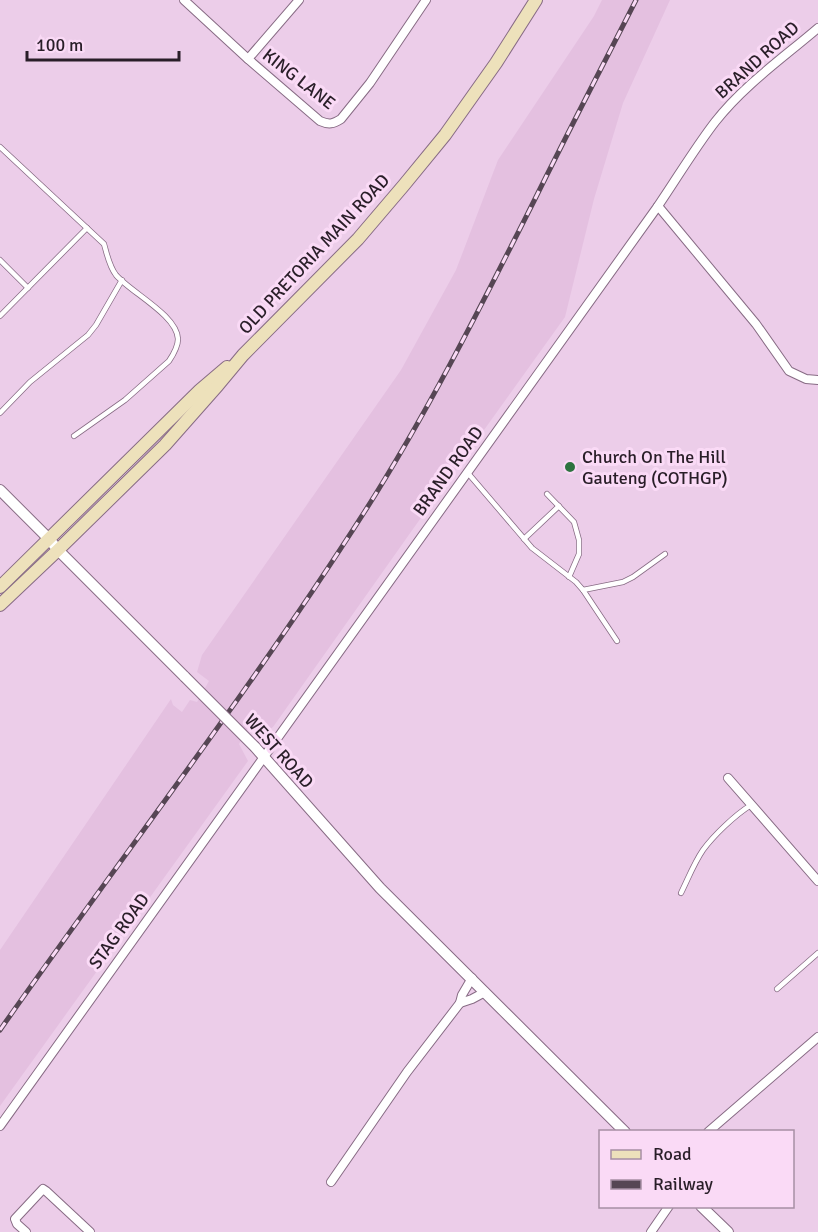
<svg xmlns="http://www.w3.org/2000/svg" width="818" height="1232" viewBox="0 0 818 1232" font-family="Signika,sans-serif">
<style>
.built{fill:#e4c0e0}
.lines{fill:none;stroke-linecap:round;stroke-linejoin:round}
.service-casing{stroke:#876b84;stroke-width:6}
.minor-casing{stroke:#876b84;stroke-width:10}
.tertiary-casing{stroke:#876b84;stroke-width:12}
.secondary-casing{stroke:#876b84;stroke-width:14}
.service{stroke:#fff;stroke-width:4.5}
.minor{stroke:#fff;stroke-width:8}
.tertiary{stroke:#fff;stroke-width:10}
.secondary{stroke:#ede1bb;stroke-width:12}
.rail-casing{stroke:#564654;stroke-width:5}
.rail{stroke:#fadaf6;stroke-width:3;stroke-dasharray:9;stroke-linecap:butt}
.tertiary-bridge-casing{stroke:#876b84;stroke-width:12;stroke-linecap:butt}
.tertiary-bridge{stroke:#fff;stroke-width:10}
.poi-dot{fill:#2d733f;stroke:#fadaf6;stroke-width:2}
.labels{text-anchor:middle;stroke-width:6;stroke-linejoin:round;paint-order:stroke}
.street-label{font-size:18px;fill:#291e28;stroke:#fadaf6}
.poi-label{font-size:18px;fill:#291e28;stroke:#fadaf6;text-anchor:start}
</style>
<rect width="100%" height="100%" fill="#eccde9"/>
<polygon class="built" points="602,0 670,0 623,103 594,199 565,317 413,529 273,727 263,734 250,725 239,744 248,761 0,1106 0,950 171,699 173,705 182,712 190,700 197,702 209,681 197,672 202,655 401,370 456,270 498,160 594,16"/>
<g class="lines">
<g class="service-casing">
<g id="service">
<path d="M0 147 104 244C107 254 109 266 116 275 130 292 177 315 178 339 178 347 173 355 169 361L125 400 74 436"/>
<polyline points="0,260 28,288"/>
<polyline points="0,316 87,228"/>
<polyline points="0,413 30,382 88,335 96,325 122,280"/>
<polyline points="467,472 532,548 576,582 583,590 617,641"/>
<polyline points="547,494 574,522 579,540 579,554 569,577"/>
<polyline points="524,539 559,506"/>
<polyline points="583,590 623,582 633,577 665,554"/>
<path d="M681 893C688 879 694 863 703 850 714 835 735 815 751 805"/>
<polyline points="777,989 818,953"/>
</g>
</g>
<g class="minor-casing">
<g id="minor">
<path d="M184 0 248 59 320 121C329 125 333 124 341 119L370 83 426 0"/>
<polyline points="248,59 299,0"/>
<polyline points="658,206 756,324 789,371 806,379 818,380"/>
<polyline points="728,778 818,881"/>
<polyline points="460,1003 472,999 485,992"/>
<path d="M0 1126 658 206C677 178 695 148 715 122 744 85 783 58 818 28"/>
<polyline points="708,1132 818,1037"/>
<polyline points="331,1182 407,1072 460,1003 462,995 472,978"/>
<polyline points="26,1232 17,1224 15,1219 43,1189 46,1191 90,1232"/>
<polyline points="651,1232 669,1206"/>
</g>
</g>
<g class="tertiary-casing">
<g id="tertiary">
<polyline points="0,490 49,539 58,550 185,677"/>
<polyline points="255,747 380,888 625,1132"/>
<polyline points="701,1206 728,1232"/>
</g>
</g>
<g class="secondary-casing">
<g id="secondary">
<polyline points="0,587 200,390 227,367"/>
<polyline points="0,605 58,550 165,445 218,385 243,355 358,239 404,185 445,135 496,63 536,0"/>
</g>
</g>
<use href="#service" class="service"/>
<use href="#minor" class="minor"/>
<use href="#tertiary" class="tertiary"/>
<use href="#secondary" class="secondary"/>
<g class="rail-casing">
<path id="rail" d="M0 1030C121 857 251 690 365 511 428 412 481 306 534 201 567 134 602 67 636 0"/>
</g>
<use href="#rail" class="rail"/>
<g class="tertiary-bridge-casing">
<polyline id="tertiary-bridge" points="185,677 255,747"/>
</g>
<use href="#tertiary-bridge" class="tertiary-bridge"/>
</g>
<circle class="poi-dot" cx="570" cy="467" r="6"/>
<g class="labels">
<g class="street-label">
<text transform="translate(757 60) rotate(-42)" y="6">BRAND ROAD</text>
<text transform="translate(299 79) rotate(38)" y="6">KING LANE</text>
<text transform="translate(314 254) rotate(-47)" y="6">OLD PRETORIA MAIN ROAD</text>
<text transform="translate(448 471) rotate(-54)" y="6">BRAND ROAD</text>
<text transform="translate(279 751) rotate(48)" y="6">WEST ROAD</text>
<text transform="translate(119 931) rotate(-54)" y="6">STAG ROAD</text>
</g>
<g class="poi-label">
<text x="582" y="463">Church On The Hill<tspan x="582" dy="21">Gauteng (COTHGP)</tspan></text>
</g>
</g>
<rect x="599" y="1130" width="195" height="78" fill="#fadaf6" stroke="#a68fa4" stroke-width="1.5"/>
<rect x="611" y="1150" width="30" height="9" fill="#ede1bb" stroke="#a68fa4" stroke-width="1.5"/>
<text x="653" y="1160" font-size="18" fill="#291e28">Road</text>
<rect x="611" y="1180" width="30" height="9" fill="#564654" stroke="#a68fa4" stroke-width="1.5"/>
<text x="653" y="1190" font-size="18" fill="#291e28">Railway</text>
<path d="M27 51v9h152v-9" fill="none" stroke="#291e28" stroke-width="3"/>
<text x="36" y="51" font-size="18" fill="#291e28" stroke="#fadaf6" stroke-width="4.5" paint-order="stroke">100 m</text>
</svg>
